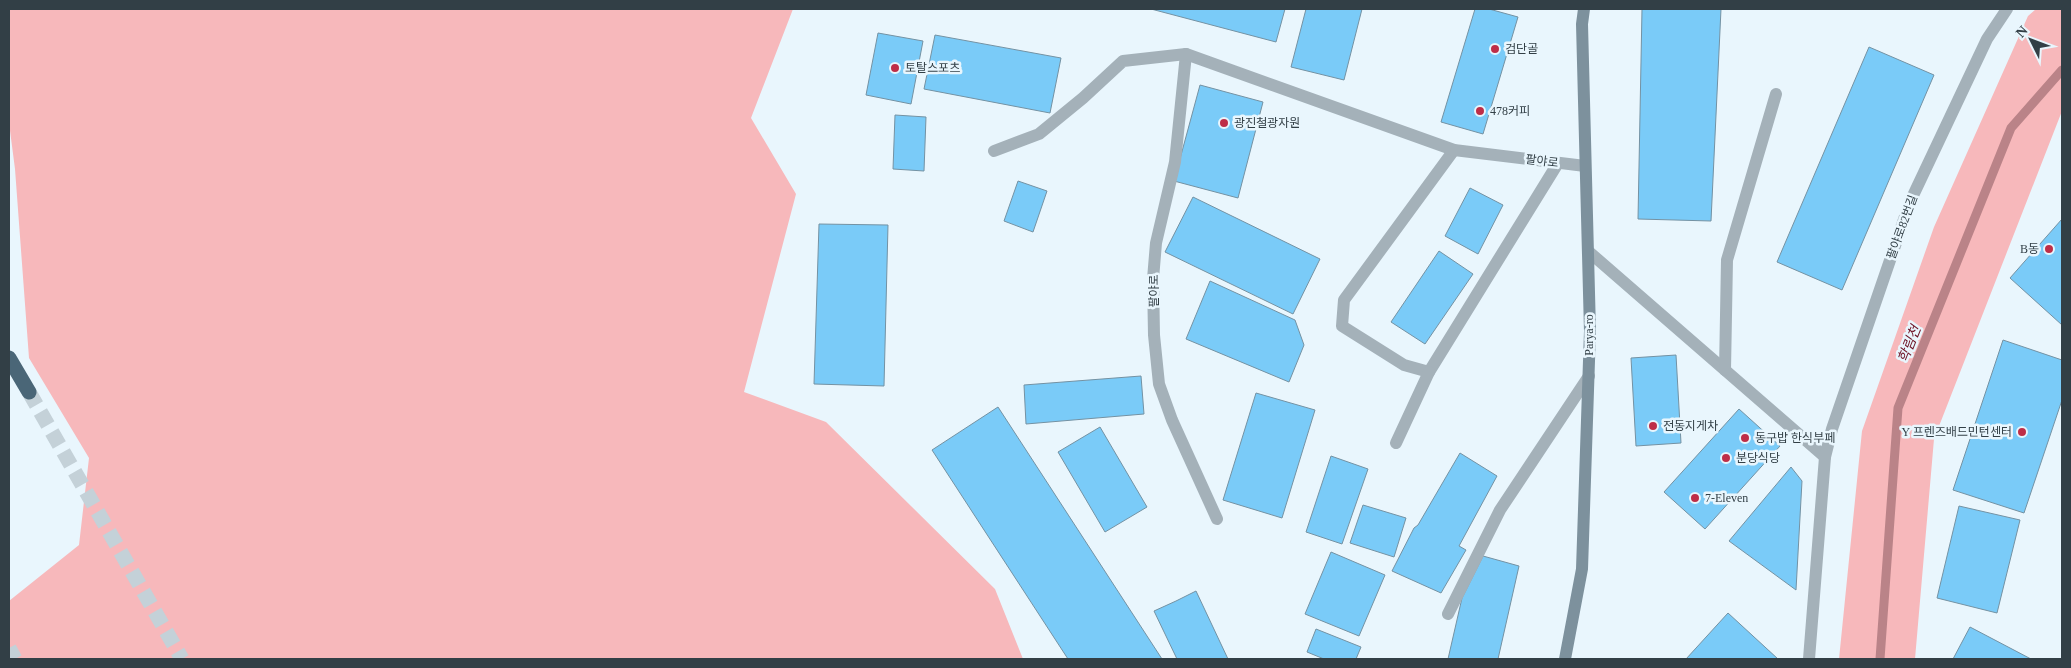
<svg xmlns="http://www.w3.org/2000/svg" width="2071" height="668" viewBox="0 0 2071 668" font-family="'Times New Roman','Noto Sans KR',serif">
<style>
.green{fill:#f7b8bb}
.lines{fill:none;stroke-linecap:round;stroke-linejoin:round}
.stream{stroke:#ba8388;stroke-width:9}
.building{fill:#7acbf8;stroke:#7492a3}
.highway-tunnel{stroke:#c4d1d8;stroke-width:15;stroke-dasharray:15 8;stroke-linecap:butt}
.lane{stroke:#a4b1b9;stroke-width:12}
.secondary{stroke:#7d919d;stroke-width:12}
.highway{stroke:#4a6677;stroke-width:15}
.poi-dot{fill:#be2e48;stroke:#e9f6fd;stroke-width:2}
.labels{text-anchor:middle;stroke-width:5;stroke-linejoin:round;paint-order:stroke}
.poi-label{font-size:12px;fill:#323f46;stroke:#e9f6fd;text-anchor:start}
.street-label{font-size:12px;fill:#323f46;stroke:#e9f6fd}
.water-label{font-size:14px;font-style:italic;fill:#6d1023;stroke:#e9f6fd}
</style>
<rect width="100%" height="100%" fill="#e9f6fd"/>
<g class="green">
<polygon points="9,9 793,9 751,118 796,194 744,392 826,422 995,589 1023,659 9,659 9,601 79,545 89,458 29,358 15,169 9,123"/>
<polygon points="2036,9 2062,9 2062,111 1934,439 1915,659 1839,659 1862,431 1934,227 2028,16"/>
</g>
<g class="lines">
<polyline class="stream" points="1880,659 1898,408 2011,128 2062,70"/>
</g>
<g class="building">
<polygon points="1151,9 1285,9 1276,42"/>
<polygon points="1306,9 1362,9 1344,80 1291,67"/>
<polygon points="1475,9 1489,9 1518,17 1483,134 1441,122"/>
<polygon points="1642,9 1721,9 1711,221 1638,219"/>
<polygon points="878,33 923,41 911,104 866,95"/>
<polygon points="935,35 1061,58 1050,113 924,89"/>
<polygon points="1869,47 1934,75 1842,290 1777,262"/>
<polygon points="1200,85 1263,102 1238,198 1174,181"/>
<polygon points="895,115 926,117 924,171 893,169"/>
<polygon points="1018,181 1047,191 1033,232 1004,221"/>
<polygon points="1470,188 1503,205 1478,254 1445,236"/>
<polygon points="1193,197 1320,259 1293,314 1165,252"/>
<polygon points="2062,219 2062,325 2010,278"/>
<polygon points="819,224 888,225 884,386 814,384"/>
<polygon points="1439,251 1473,274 1425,344 1391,322"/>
<polygon points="1210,281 1295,320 1304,345 1289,382 1186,339"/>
<polygon points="2003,340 2062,360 2062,400 2024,513 1953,490"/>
<polygon points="1676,355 1681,443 1636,446 1631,358"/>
<polygon points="1141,376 1144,414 1026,424 1024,385"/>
<polygon points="1256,393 1315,410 1282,518 1223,500"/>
<polygon points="998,407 1162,659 1068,659 932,450"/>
<polygon points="1739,409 1780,446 1705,529 1664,492"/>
<polygon points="1100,427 1147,507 1105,532 1058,452"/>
<polygon points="1460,453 1497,476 1459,546 1466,550 1441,593 1392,571 1414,528 1418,525"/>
<polygon points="1331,456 1368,469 1342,544 1306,532"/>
<polygon points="1791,467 1802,481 1796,590 1729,541"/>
<polygon points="1363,505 1406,518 1394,557 1350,543"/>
<polygon points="1959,506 2020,520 1997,613 1937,598"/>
<polygon points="1331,552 1385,575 1359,636 1305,614"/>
<polygon points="1483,556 1519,566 1498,659 1448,659 1462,598"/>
<polygon points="1196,591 1228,659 1177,659 1154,611 1176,601"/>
<polygon points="1728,613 1778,659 1686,659"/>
<polygon points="1970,627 2031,659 1953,659"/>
<polygon points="1316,629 1361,647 1356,659 1324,659 1307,652"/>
</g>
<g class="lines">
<g class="highway-tunnel">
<polyline points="29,392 182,659"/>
<polyline points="9,648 15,659"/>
</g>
<g class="lane">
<polyline points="1186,54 1175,162 1156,243 1153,279 1154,335 1159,384 1172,420 1217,519"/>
<polyline points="1454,150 1344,300 1342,326 1404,365 1429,372 1558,163"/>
<polyline points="994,151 1039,134 1083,98 1123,61 1186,54 1454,150 1585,166"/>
<polyline points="1588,251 1825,457"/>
<polyline points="1725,370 1727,260 1776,94"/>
<polyline points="1396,443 1429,372"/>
<polyline points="1448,614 1500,510 1589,376"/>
<polyline points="1809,659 1825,457 1832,429 1910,202 1987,39 2007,9"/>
</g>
<polyline class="secondary" points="1565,659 1582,569 1590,331 1582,24 1584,9"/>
<polyline class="highway" points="9,358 29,392"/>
</g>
<g class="poi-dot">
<circle cx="1495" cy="49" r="5"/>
<circle cx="895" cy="68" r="5"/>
<circle cx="1480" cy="111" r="5"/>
<circle cx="1224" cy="123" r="5"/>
<circle cx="2049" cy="249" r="5"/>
<circle cx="1653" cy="426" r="5"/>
<circle cx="2022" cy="432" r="5"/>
<circle cx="1745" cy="438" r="5"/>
<circle cx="1726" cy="458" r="5"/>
<circle cx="1695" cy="498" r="5"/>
</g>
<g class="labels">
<g class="poi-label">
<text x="1505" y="53">검단골</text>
<text x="905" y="72">토탈스포츠</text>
<text x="1490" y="115">478커피</text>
<text x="1234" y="127">광진철광자원</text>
<text x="2039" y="253" text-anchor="end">B동</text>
<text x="1663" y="430">전동지게차</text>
<text x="2012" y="436" text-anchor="end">Y 프렌즈배드민턴센터</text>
<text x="1755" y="442">동구밥 한식부페</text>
<text x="1736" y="462">분당식당</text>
<text x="1705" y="502">7-Eleven</text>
</g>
<g class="street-label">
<text transform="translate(1542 161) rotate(7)" y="4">팔야로</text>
<text transform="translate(1902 227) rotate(-70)" y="4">팔야로82번길</text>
<text transform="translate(1154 291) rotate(-90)" y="4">팔야로</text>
<text transform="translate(1589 335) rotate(-90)" y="4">Parya-ro</text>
</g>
<g class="water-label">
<text transform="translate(1909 344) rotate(-68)" y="5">학림천</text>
</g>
</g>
<rect width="2071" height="668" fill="none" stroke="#323f46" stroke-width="20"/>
<g transform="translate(2031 40) rotate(312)" stroke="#e9f6fd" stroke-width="4" paint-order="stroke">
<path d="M0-4L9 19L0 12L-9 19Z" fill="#323f46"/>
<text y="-8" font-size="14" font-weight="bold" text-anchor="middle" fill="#323f46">N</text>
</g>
</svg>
